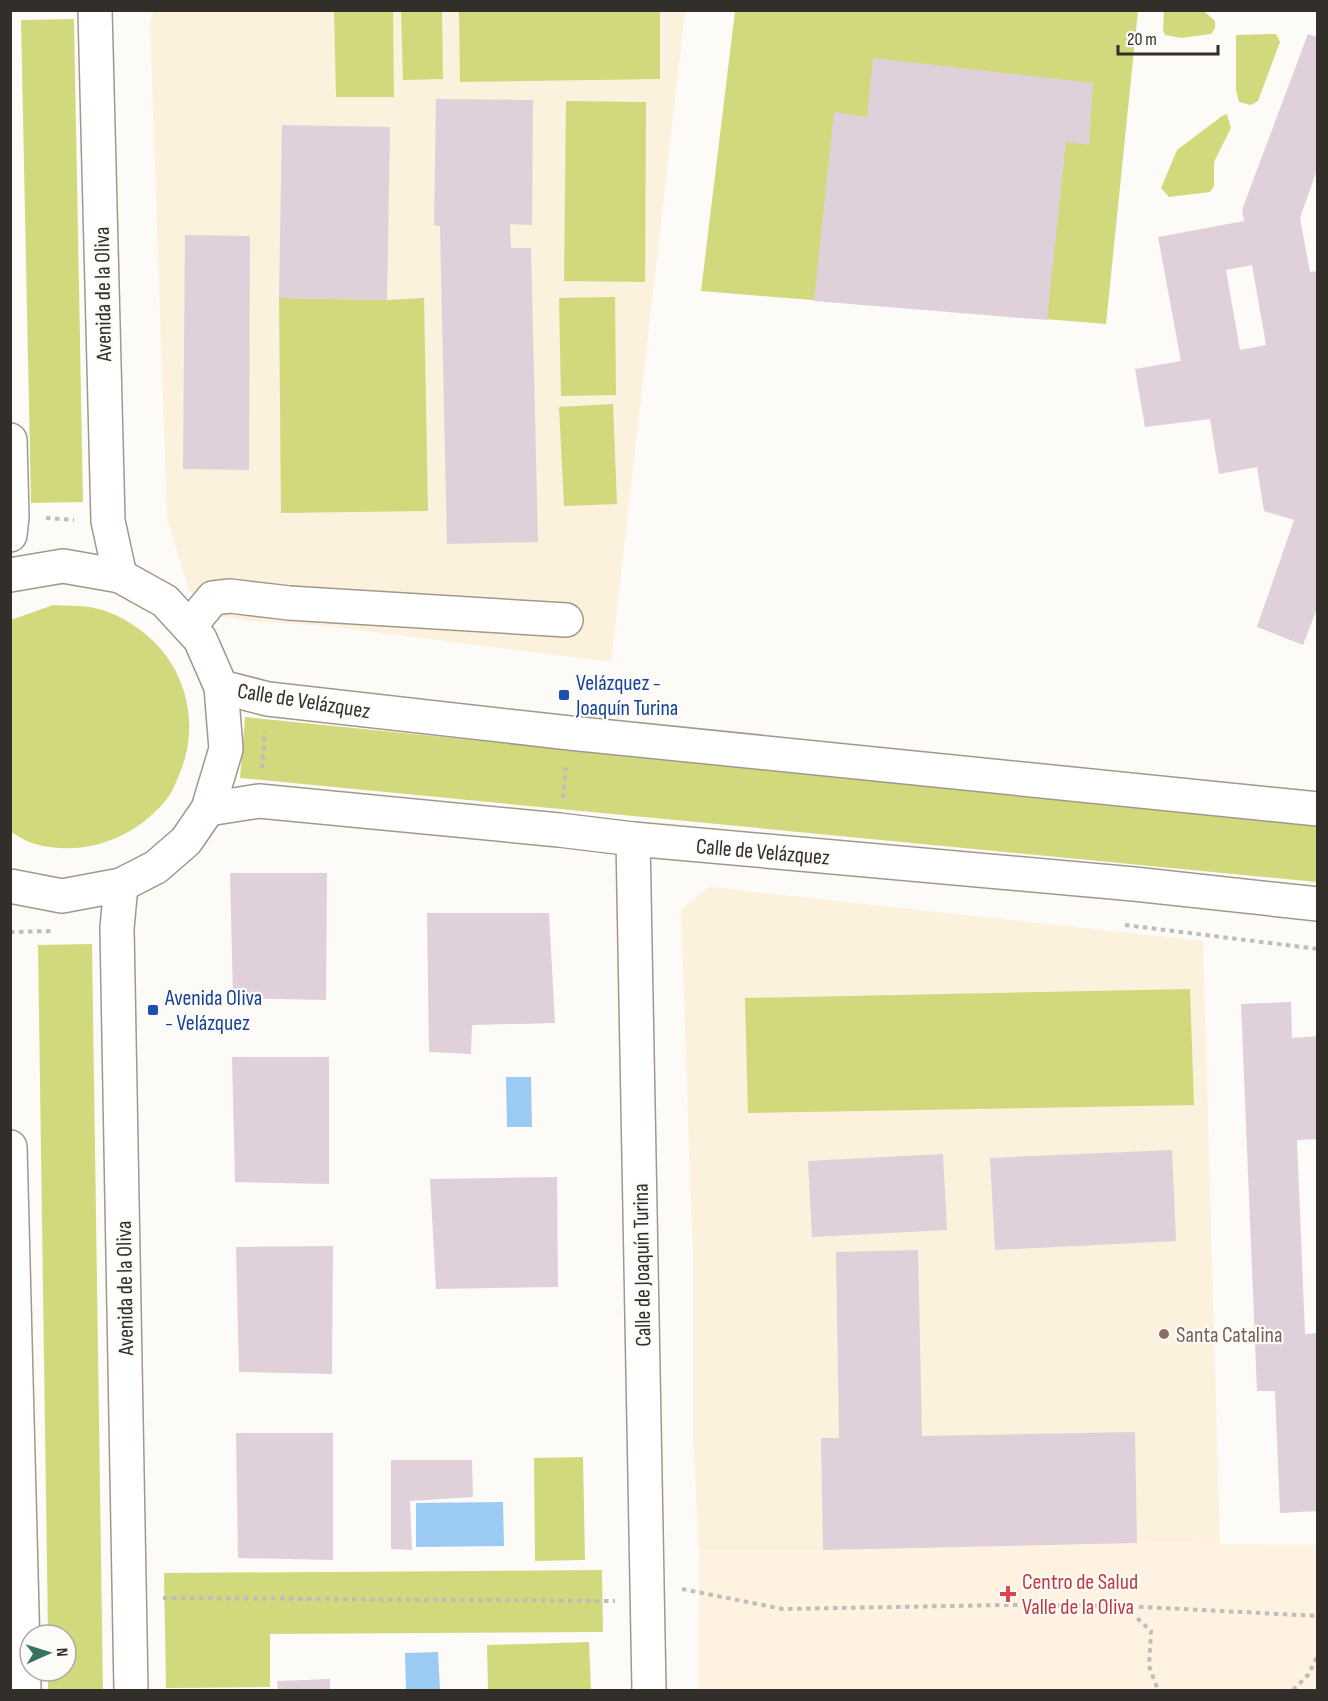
<svg xmlns="http://www.w3.org/2000/svg" width="1328" height="1701" viewBox="0 0 1328 1701" font-family="'Sofia Sans Condensed',sans-serif">
<style>
.built{fill:#fff2e1}
.education{fill:#fbf1dc}
.green{fill:#d2d97d}
.water{fill:#9bcaf2}
.building{fill:#e0d0da;fill-rule:evenodd}
.lines{fill:none;stroke-linecap:round;stroke-linejoin:round}
.minor-casing{stroke:#a2988a;stroke-width:36}
.path{stroke:#bfbcb9;stroke-width:4;stroke-dasharray:4.5 4.5;stroke-linecap:butt}
.minor{stroke:#fff;stroke-width:33}
.transit-dot{fill:#1a4fb4;stroke:#fdfbf8;stroke-width:2}
.education-dot{fill:#8d6e63;stroke:#fdfbf8;stroke-width:2}
.health-dot{fill:#e0444e;stroke:#fdfbf8;stroke-width:2}
.labels{text-anchor:middle;stroke-width:4.5;stroke-linejoin:round;paint-order:stroke}
.street-label{font-size:22px;fill:#322e29;stroke:#fdfbf8}
.transit-label{font-size:22px;fill:#164399;stroke:#fdfbf8;text-anchor:start}
.education-label{font-size:22px;fill:#785e54;stroke:#fdfbf8;text-anchor:start}
.health-label{font-size:22px;fill:#be3a42;stroke:#fdfbf8;text-anchor:start}
</style>
<rect width="100%" height="100%" fill="#fdfbf8"/>
<polygon class="built" points="1137,1543 1317,1545 1317,1690 698,1690 699,1550 823,1550"/>
<g class="education">
<polygon points="154,10 685,11 611,662 326,626 248,621 223,617 189,590 167,519 150,21"/>
<polygon points="709,887 1203,941 1220,1544 1137,1543 823,1550 699,1550 693,1439 693,1261 681,910"/>
</g>
<g class="green">
<polygon points="334,11 393,11 394,97 336,97"/>
<polygon points="401,11 442,11 443,79 403,80"/>
<polygon points="459,11 660,11 660,79 460,82"/>
<polygon points="735,11 1138,11 1106,324 701,291"/>
<polygon points="1197,11 1205,12 1215,21 1215,28 1211,34 1181,38 1165,35 1163,30 1164,11"/>
<polygon points="74,19 83,502 31,503 21,20"/>
<polygon points="1276,34 1280,42 1258,101 1251,105 1239,102 1236,90 1236,35"/>
<polygon points="566,101 646,102 645,282 564,281"/>
<polygon points="1227,114 1231,128 1214,162 1214,186 1210,192 1169,197 1161,188 1177,150 1222,116"/>
<polygon points="615,297 616,395 561,396 559,298"/>
<polygon points="279,298 387,300 424,298 428,511 281,513"/>
<polygon points="613,404 617,504 564,506 559,407"/>
<path d="M53 605C66 606 81 605 94 608 115 612 134 624 150 638 188 672 200 728 179 775 176 782 173 790 169 796 139 837 85 858 35 844 27 842 18 836 11 832V620Z"/>
<polygon points="245,717 1317,825 1317,882 240,778"/>
<polygon points="92,944 103,1690 48,1690 48,1671 66,1671 66,1635 48,1635 38,945"/>
<polygon points="1190,989 1194,1105 748,1113 745,998"/>
<polygon points="583,1457 585,1560 535,1561 534,1458"/>
<polygon points="602,1570 603,1632 270,1634 270,1687 166,1688 164,1573"/>
<polygon points="589,1642 591,1690 488,1690 487,1645"/>
</g>
<g class="water">
<polygon points="506,1077 531,1077 532,1127 507,1127"/>
<polygon points="503,1502 504,1546 416,1547 416,1503"/>
<polygon points="438,1652 440,1690 406,1690 405,1653"/>
</g>
<g class="building">
<path d="M1308 34 1318 37V167L1300 218 1310 272 1318 271V606L1303 645 1257 627 1294 520 1264 511 1257 467 1219 474 1210 419 1145 427 1135 369 1181 361 1158 237 1244 221 1242 210ZM1252 265 1266 345 1240 350 1226 270Z"/>
<polygon points="873,58 1093,83 1089,145 1066,142 1047,320 814,301 834,112 867,117"/>
<polygon points="436,99 533,100 532,225 510,224 511,248 531,248 538,542 447,544 440,226 434,225"/>
<polygon points="282,125 390,127 387,300 279,298"/>
<polygon points="185,235 250,236 249,470 183,469"/>
<polygon points="230,873 327,873 326,1000 233,998"/>
<polygon points="427,913 549,913 555,1023 472,1025 471,1054 429,1052"/>
<polygon points="1291,1002 1292,1038 1318,1036 1318,1139 1297,1140 1305,1334 1318,1333 1318,1511 1280,1513 1275,1391 1257,1391 1241,1004"/>
<polygon points="232,1057 329,1057 329,1184 235,1182"/>
<polygon points="1172,1150 1176,1241 995,1250 990,1158"/>
<polygon points="943,1154 947,1230 812,1237 808,1161"/>
<polygon points="557,1177 558,1287 436,1289 430,1179"/>
<polygon points="333,1246 332,1374 239,1372 236,1247"/>
<polygon points="918,1250 922,1436 1135,1432 1137,1543 823,1550 821,1438 839,1438 836,1252"/>
<polygon points="236,1433 333,1433 333,1560 238,1558"/>
<polygon points="391,1460 472,1460 473,1497 410,1501 412,1550 391,1549"/>
<polygon points="330,1679 330,1690 278,1690 277,1681"/>
</g>
<g class="lines">
<g class="minor-casing">
<g id="minor">
<polyline points="95,10 108,521 120,576"/>
<polyline points="10,440 12,517 10,535"/>
<polyline points="10,575 63,566 120,576 165,601 200,639 221,687 226,749 208,809 186,841 156,867 121,885 62,896 10,886"/>
<polyline points="189,627 213,598 230,596 289,603 566,620"/>
<polyline points="221,687 268,699 570,733 1318,809"/>
<polyline points="208,809 259,801 559,830 633,839 1134,884 1318,904"/>
<polyline points="633,839 649,1690"/>
<polyline points="121,885 117,928 131,1690"/>
<polyline points="10,1147 24,1690"/>
</g>
</g>
<g class="path">
<polyline points="46,518 74,520"/>
<polyline points="262,768 265,731"/>
<polyline points="563,798 566,767"/>
<polyline points="1125,925 1318,949"/>
<polyline points="10,932 52,931"/>
<polyline points="682,1589 783,1609 1005,1605 1124,1606 1318,1616"/>
<polyline points="163,1598 615,1601"/>
<polyline points="1124,1606 1151,1631 1149,1666 1158,1690"/>
<polyline points="1293,1690 1308,1675 1318,1655"/>
</g>
<use href="#minor" class="minor"/>
</g>
<g class="transit-dot">
<rect x="558" y="689" width="12" height="12" rx="3"/>
<rect x="147" y="1004" width="12" height="12" rx="3"/>
</g>
<circle class="education-dot" cx="1164" cy="1334" r="6"/>
<path class="health-dot" d="M1005 1585h6v6h6v6h-6v6h-6v-6h-6v-6h6z"/>
<g class="labels">
<g class="street-label">
<text transform="translate(102 294) rotate(-91)" y="8">Avenida de la Oliva</text>
<text transform="translate(304 700) rotate(9)" y="8">Calle de Velázquez</text>
<text transform="translate(763 851) rotate(5)" y="8">Calle de Velázquez</text>
<text transform="translate(641 1265) rotate(-91)" y="8">Calle de Joaquín Turina</text>
<text transform="translate(124 1288) rotate(-91)" y="8">Avenida de la Oliva</text>
</g>
<g class="transit-label">
<text x="576" y="690">Velázquez -<tspan x="576" dy="25">Joaquín Turina</tspan></text>
<text x="165" y="1005">Avenida Oliva<tspan x="165" dy="25">- Velázquez</tspan></text>
</g>
<g class="education-label">
<text x="1176" y="1342">Santa Catalina</text>
</g>
<g class="health-label">
<text x="1022" y="1589">Centro de Salud<tspan x="1022" dy="25">Valle de la Oliva</tspan></text>
</g>
</g>
<rect width="1328" height="1701" fill="none" stroke="#322e29" stroke-width="24"/>
<g transform="translate(48 1653) rotate(87)"><circle r="28" fill="#fdfbf8" stroke="#aca9a5" stroke-width="1.5"/>
<path d="M0-4.5L10 22L0 15L-10 22Z" fill="#367461"/>
<text y="-9" font-size="16" font-weight="bold" text-anchor="middle" fill="#322e29">N</text>
</g>
<path d="M1118 45v9h100v-9" fill="none" stroke="#322e29" stroke-width="3"/>
<text x="1127" y="45" font-size="18" fill="#322e29" stroke="#fdfbf8" stroke-width="4.5" paint-order="stroke">20 m</text>
</svg>
